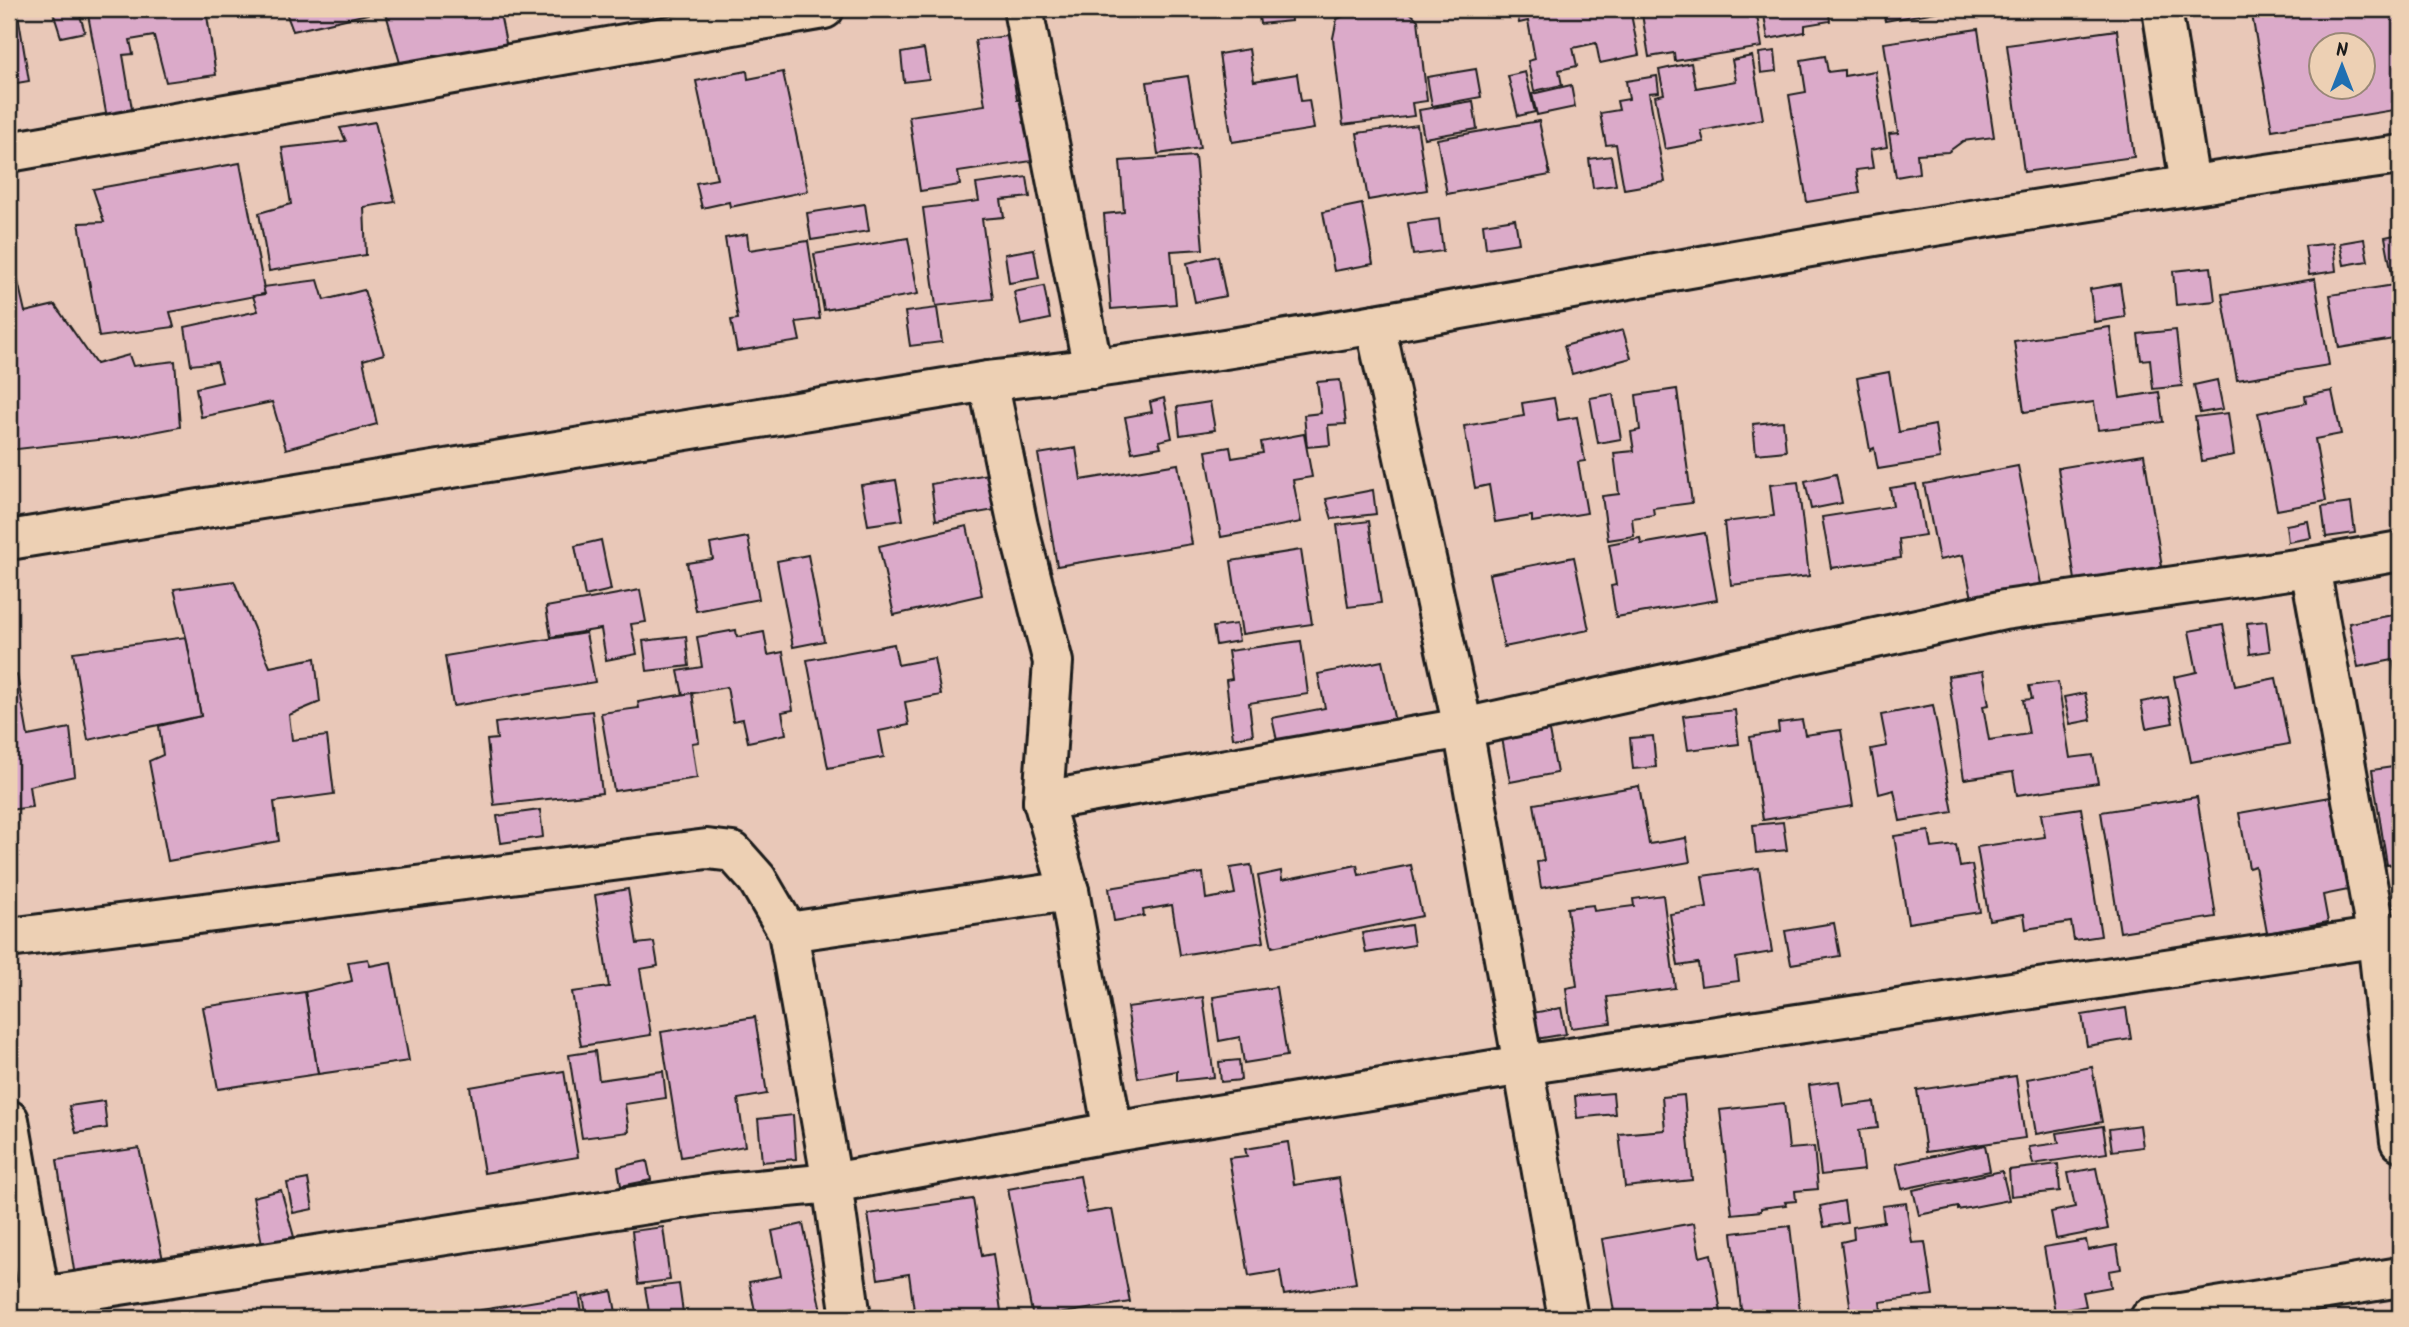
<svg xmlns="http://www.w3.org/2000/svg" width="2409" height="1327" viewBox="0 0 2409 1327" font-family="Kalam,sans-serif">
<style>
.building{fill:#dbaac9;stroke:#1c1c1c;stroke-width:2;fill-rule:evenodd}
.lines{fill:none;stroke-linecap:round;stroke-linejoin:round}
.street-casing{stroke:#1c1c1c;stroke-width:44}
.street{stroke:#edd0b4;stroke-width:38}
</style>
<rect width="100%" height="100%" fill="#e9c8b8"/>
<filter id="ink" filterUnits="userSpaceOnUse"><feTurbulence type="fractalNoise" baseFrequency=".0143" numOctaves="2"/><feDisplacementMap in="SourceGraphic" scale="14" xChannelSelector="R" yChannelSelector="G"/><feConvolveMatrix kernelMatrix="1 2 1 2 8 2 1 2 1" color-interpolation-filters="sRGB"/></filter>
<g filter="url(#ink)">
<g class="building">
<polygon points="52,9 78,9 85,32 61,37"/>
<polygon points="87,9 206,9 216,75 166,82 154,36 130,40 133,54 123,55 133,115 107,118"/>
<polygon points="249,9 499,9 507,48 400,63 385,10 293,31 285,10 251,17"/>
<polygon points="1258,9 1290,9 1291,21 1260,24"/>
<polygon points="1379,9 1406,9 1418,20 1427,101 1412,103 1414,116 1343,125 1333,38 1337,19 1353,12"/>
<polygon points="1516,9 1630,9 1639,55 1600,63 1596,43 1573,48 1577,66 1559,70 1562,85 1534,91 1528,61 1535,59 1528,21 1519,23"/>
<polygon points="1667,9 1756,9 1762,47 1675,61 1674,53 1649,57 1642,14 1667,11"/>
<polygon points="1763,9 1849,9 1849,10 1829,14 1830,21 1805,25 1805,32 1768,39"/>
<polygon points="1883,9 1952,9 1885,21"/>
<path d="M2251 9H2400V109L2272 130ZM2322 46H2364V88H2322Z"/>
<polygon points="18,14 29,81 11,84 14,115 9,116 9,16"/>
<polygon points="1978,29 1994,137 1963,141 1948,152 1917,154 1919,173 1896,177 1889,134 1898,133 1884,43"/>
<polygon points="2117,30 2134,157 2024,172 2007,45"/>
<polygon points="1007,36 1017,100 1023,100 1032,161 958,172 960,185 920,191 909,116 985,105 975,40"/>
<polygon points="924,49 929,79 904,82 901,53"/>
<polygon points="1249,49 1254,81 1297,74 1301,101 1309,100 1314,129 1232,142 1219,54"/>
<polygon points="1775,51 1777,71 1761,73 1759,53"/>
<polygon points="1752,56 1763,119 1701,131 1704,142 1665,149 1655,96 1664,94 1659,70 1691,63 1696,88 1736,81 1732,60"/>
<polygon points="1825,56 1828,72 1844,70 1844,76 1875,71 1887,147 1870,150 1873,168 1856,170 1860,193 1807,202 1789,95 1806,92 1801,60"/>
<polygon points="1476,69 1481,97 1432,106 1427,77"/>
<polygon points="747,71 748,79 783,72 808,191 730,207 729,202 702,208 696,183 717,179 696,81"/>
<polygon points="1525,72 1535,112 1518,116 1508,76"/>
<polygon points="1188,76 1200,148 1158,154 1147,82"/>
<polygon points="1657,76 1659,92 1649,93 1665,182 1624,189 1616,144 1606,145 1600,113 1619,110 1617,101 1629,99 1626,81"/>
<polygon points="1571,85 1575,107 1537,115 1532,94"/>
<polygon points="1473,101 1477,129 1424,138 1419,110"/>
<polygon points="1539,121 1550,175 1447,194 1437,139"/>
<polygon points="375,122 395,202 364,207 366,255 269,271 259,213 291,204 282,148 346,141 340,128"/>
<polygon points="1417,125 1427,190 1368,200 1357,133"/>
<polygon points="1195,156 1203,249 1171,251 1176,304 1111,309 1104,214 1124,212 1120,161"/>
<polygon points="1611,156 1616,185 1593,188 1589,159"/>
<polygon points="240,163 265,294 170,312 174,327 99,337 79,223 104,222 93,189"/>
<polygon points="1027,177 1030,197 1001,200 1004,217 982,219 993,299 936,306 923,208 979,201 976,184"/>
<polygon points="865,204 869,231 811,240 807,213"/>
<polygon points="1362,204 1373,264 1334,271 1323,212"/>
<polygon points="1439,219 1443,251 1413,255 1408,223"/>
<polygon points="1515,219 1519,243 1486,248 1483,224"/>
<polygon points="747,234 749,250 808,241 820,319 796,322 800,341 737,351 731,320 738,319 725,238"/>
<polygon points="2400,234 2400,338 2339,348 2330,295 2394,285 2385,237"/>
<polygon points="908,238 918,294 824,310 814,254"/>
<polygon points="2364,239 2368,261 2344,265 2340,243"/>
<polygon points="9,242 25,312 55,305 96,364 129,355 133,366 175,361 180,427 133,436 9,450"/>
<polygon points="2333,243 2336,271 2309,275 2305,246"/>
<polygon points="1034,249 1039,278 1009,283 1005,254"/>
<polygon points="1218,256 1226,296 1195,302 1187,263"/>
<polygon points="2211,267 2215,301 2176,305 2173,271"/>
<polygon points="2315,279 2329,365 2237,380 2222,294"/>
<polygon points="318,280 324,300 364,290 384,354 363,360 377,424 286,449 272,402 201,417 196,388 222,382 217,362 191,365 185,327 258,311 253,296 265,294 263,287"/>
<polygon points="2120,284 2125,317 2094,322 2090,289"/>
<polygon points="1044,286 1050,319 1021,325 1014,292"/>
<polygon points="937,308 942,342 910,346 905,312"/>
<polygon points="2110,327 2120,398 2159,392 2163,422 2098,430 2094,402 2024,412 2014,341"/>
<polygon points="1623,330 1631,358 1572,374 1564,346"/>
<polygon points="2176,330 2182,386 2153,389 2150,359 2141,360 2138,334"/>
<polygon points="1889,372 1899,432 1935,425 1940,459 1878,469 1874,448 1870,450 1857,378"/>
<polygon points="1340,380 1346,424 1328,425 1330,445 1307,447 1304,415 1321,413 1317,382"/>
<polygon points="2217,380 2223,409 2200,413 2194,385"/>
<polygon points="1677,389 1692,503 1653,508 1654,515 1632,518 1634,536 1608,540 1602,496 1619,494 1614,453 1634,451 1631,432 1640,430 1636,395"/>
<polygon points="2332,391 2341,434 2315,439 2326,501 2277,510 2258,413 2306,403 2305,396"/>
<polygon points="1613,394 1621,439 1598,443 1590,398"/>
<polygon points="1164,398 1172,438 1159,441 1161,447 1132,452 1125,417 1152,412 1150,402"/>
<polygon points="1554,398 1558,420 1577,417 1585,461 1578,462 1587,513 1532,522 1532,516 1495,522 1489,485 1475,488 1464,426 1524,416 1522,403"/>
<polygon points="1210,402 1215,430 1180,435 1177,407"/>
<polygon points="2228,413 2234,455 2202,461 2195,417"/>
<polygon points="1783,421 1786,451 1756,454 1753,424"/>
<polygon points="1304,434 1312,477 1293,480 1301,522 1221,537 1206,451 1230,447 1232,458 1263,453 1261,442"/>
<polygon points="1076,448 1081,480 1178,464 1192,544 1057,566 1038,454"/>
<polygon points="2144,454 2164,579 2131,585 2129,572 2075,580 2058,468"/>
<polygon points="2018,466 2042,589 1973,603 1963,555 1939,560 1924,484"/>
<polygon points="988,474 995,510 936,520 931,484"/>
<polygon points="1836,474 1842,503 1811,509 1805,481"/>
<polygon points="896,480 903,520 868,525 861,485"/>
<polygon points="1798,482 1809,576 1731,585 1724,522 1774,516 1770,485"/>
<polygon points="1916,484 1925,535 1899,539 1901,558 1831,568 1822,517 1893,506 1890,488"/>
<polygon points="1373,490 1376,514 1332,519 1326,499"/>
<polygon points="2351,503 2355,533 2326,537 2322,507"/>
<polygon points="1369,521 1381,603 1348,607 1337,525"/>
<polygon points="2308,521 2311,538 2288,542 2286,525"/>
<polygon points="967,526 982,595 894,615 879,546"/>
<polygon points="1705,533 1717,600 1616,617 1611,586 1616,585 1609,544 1640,538 1641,544"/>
<polygon points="748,537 759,599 696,611 687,563 713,559 710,544"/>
<polygon points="601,540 611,590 585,596 575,546"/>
<polygon points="1301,550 1312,624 1242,634 1231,561"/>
<polygon points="808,555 824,641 793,647 777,561"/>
<polygon points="1574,557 1589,630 1504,647 1489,574"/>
<polygon points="234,581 270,667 315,658 320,702 289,715 292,740 327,736 334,794 274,802 279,841 168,861 149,761 163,755 159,726 201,716 186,637 174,589"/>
<polygon points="640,590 646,622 631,624 637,654 606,660 601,629 551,637 546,607"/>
<polygon points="2393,615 2394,624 2400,623 2400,702 2393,660 2358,667 2349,623"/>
<polygon points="2266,621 2270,651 2250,654 2247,623"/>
<polygon points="1236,624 1239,641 1216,645 1213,627"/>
<polygon points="2223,625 2235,686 2276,678 2289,744 2191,762 2174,677 2197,672 2189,631"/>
<polygon points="736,630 737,637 764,632 768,655 783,652 793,710 782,712 786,734 748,742 743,719 733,721 727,687 683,695 678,671 702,667 697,637"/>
<polygon points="586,633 595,682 453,706 445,656"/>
<polygon points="686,636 689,666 647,671 643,641"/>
<polygon points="186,637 201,716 88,740 73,652"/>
<polygon points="1301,641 1308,694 1249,703 1253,735 1233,738 1226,680 1232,679 1228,651"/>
<polygon points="894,644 898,665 934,658 941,695 905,702 909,725 879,731 884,757 828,768 807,660"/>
<polygon points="1382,661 1395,722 1278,745 1272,718 1325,708 1318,674"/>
<polygon points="1983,671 1989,705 1983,706 1989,740 2029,734 2023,700 2032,699 2029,686 2058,682 2070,758 2093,755 2098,783 2017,795 2013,772 1964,779 1948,676"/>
<polygon points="17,675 28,736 70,728 75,776 29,786 32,807 9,810 9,676"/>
<polygon points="692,693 699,742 692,743 697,778 614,791 601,713 639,708 638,702"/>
<polygon points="2085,693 2091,720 2070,724 2064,697"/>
<polygon points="2168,697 2173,723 2146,728 2141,702"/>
<polygon points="1933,705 1953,812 1900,821 1894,790 1879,794 1871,749 1887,746 1881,715"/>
<polygon points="1735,710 1739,744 1688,750 1683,716"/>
<polygon points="592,711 602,793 494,805 487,740 497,739 495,723"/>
<polygon points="1802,720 1805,735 1841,730 1853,806 1763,820 1750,737 1779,732 1778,723"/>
<polygon points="1549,731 1557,773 1510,782 1502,738"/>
<polygon points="1653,736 1656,767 1633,769 1630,738"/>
<polygon points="2400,766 2400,863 2387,865 2372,770"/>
<polygon points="1639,786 1649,844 1686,838 1690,862 1541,888 1537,862 1544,861 1534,804"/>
<polygon points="2342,795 2358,888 2323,895 2328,922 2267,933 2255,866 2249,868 2239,813"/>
<polygon points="2197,797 2216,917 2120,932 2101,812"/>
<polygon points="2081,808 2101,936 2074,940 2071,922 2026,929 2024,914 1989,920 1977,847 2045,837 2041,814"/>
<polygon points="540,810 543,837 501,843 497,816"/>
<polygon points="1783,822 1787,850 1756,853 1753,825"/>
<polygon points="1929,831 1932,848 1956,845 1960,867 1972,865 1980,912 1908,923 1894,836"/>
<polygon points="1251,865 1264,942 1180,955 1172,905 1143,910 1144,916 1114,921 1109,888 1203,873 1206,899 1235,894 1230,868"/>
<polygon points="1357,865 1359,875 1411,865 1422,916 1272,947 1258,876 1281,871 1282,880"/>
<polygon points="1759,868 1772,952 1736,958 1739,981 1701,986 1698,963 1678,966 1670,914 1707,908 1702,876"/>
<polygon points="628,889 637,944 654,942 658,966 640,969 651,1035 581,1046 572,992 609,987 595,895"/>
<polygon points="1663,895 1675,988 1607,997 1611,1023 1571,1028 1566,988 1577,986 1567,908 1593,905 1594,911 1634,906 1633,899"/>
<polygon points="1834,923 1840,956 1791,964 1785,931"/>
<polygon points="1411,925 1414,945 1366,953 1362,933"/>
<polygon points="368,959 370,966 391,962 409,1061 318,1074 305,992 352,981 348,962"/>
<polygon points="1276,987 1287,1056 1244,1063 1240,1037 1219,1041 1213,997"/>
<polygon points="305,992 318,1074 218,1089 203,1007"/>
<polygon points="1203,997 1214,1077 1177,1081 1177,1071 1138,1078 1127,1007"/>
<polygon points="1561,1008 1566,1034 1536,1039 1532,1013"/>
<polygon points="2126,1008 2131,1039 2087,1046 2082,1015"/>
<polygon points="755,1017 767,1094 738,1099 745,1146 681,1157 661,1032"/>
<polygon points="595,1051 599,1080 663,1071 666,1098 625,1104 629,1132 582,1138 569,1055"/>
<polygon points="1239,1060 1241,1080 1221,1082 1219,1062"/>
<polygon points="2092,1067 2102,1122 2036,1134 2027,1079"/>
<polygon points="564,1071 578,1157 484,1173 470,1087"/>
<polygon points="2016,1076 2025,1138 1926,1152 1917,1090"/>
<polygon points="1839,1081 1843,1106 1874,1102 1878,1128 1859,1130 1864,1170 1821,1175 1809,1085"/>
<polygon points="1613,1093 1615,1114 1577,1118 1575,1096"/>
<polygon points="1684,1095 1692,1180 1625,1187 1619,1134 1665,1130 1662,1097"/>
<polygon points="104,1101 107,1128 76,1133 69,1106"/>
<polygon points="1784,1103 1789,1149 1814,1147 1818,1189 1795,1191 1796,1201 1785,1202 1786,1205 1761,1208 1761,1211 1732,1214 1720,1110"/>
<polygon points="793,1115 796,1159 762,1162 758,1119"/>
<polygon points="2140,1125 2143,1147 2112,1151 2109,1129"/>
<polygon points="2103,1126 2107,1153 2033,1164 2029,1147 2059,1143 2057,1133"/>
<polygon points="1288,1142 1294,1185 1339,1178 1356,1283 1284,1295 1280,1271 1249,1276 1229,1158 1247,1156 1245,1149"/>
<polygon points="1985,1145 1990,1171 1902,1189 1896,1164"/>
<polygon points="139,1148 165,1269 76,1283 57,1160"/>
<polygon points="647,1161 651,1180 621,1186 618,1167"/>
<polygon points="2058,1164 2060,1191 2011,1196 2009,1170"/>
<polygon points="2096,1168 2108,1229 2056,1239 2051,1212 2075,1207 2068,1173"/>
<polygon points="2002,1171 2009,1200 1958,1210 1958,1207 1919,1215 1913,1190"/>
<polygon points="1080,1176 1087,1213 1112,1209 1130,1302 1033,1318 1008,1189"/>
<polygon points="308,1179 313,1209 293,1213 287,1183"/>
<polygon points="281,1190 294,1237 262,1244 253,1197"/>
<polygon points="973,1199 982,1256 993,1254 1002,1318 915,1318 909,1274 878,1279 868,1214"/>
<polygon points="1844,1201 1847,1223 1824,1227 1820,1206"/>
<polygon points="1906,1203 1912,1243 1925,1242 1933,1295 1880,1302 1882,1318 1852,1318 1841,1242 1854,1239 1853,1227 1884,1222 1882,1206"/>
<polygon points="1694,1223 1700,1257 1711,1254 1722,1318 1615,1318 1602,1239"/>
<polygon points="803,1224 822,1316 794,1318 792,1309 756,1316 749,1282 781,1276 772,1231"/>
<polygon points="1790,1226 1800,1311 1742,1318 1732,1233"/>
<polygon points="663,1227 670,1280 638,1284 632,1231"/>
<polygon points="2086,1240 2088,1250 2117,1245 2121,1269 2109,1271 2111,1287 2083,1292 2086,1306 2055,1312 2044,1247"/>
<polygon points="679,1284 683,1313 650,1318 645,1288"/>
<polygon points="612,1291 617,1318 587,1318 583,1297"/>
<polygon points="579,1294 583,1318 483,1318 481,1310"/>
<polygon points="1184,1310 1185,1318 1129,1318 1128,1315"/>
</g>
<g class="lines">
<g class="street-casing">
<g id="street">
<polyline points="1023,9 1093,369"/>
<polyline points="2162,9 2190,184"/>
<polyline points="9,152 824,9"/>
<polyline points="1375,324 1463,728 1568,1318"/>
<polyline points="988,381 1018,526 1053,662 1043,801 1069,891 1113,1132"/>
<path d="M9 540 988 381C1222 355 1453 310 1684 269 1922 227 2160 188 2400 155"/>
<polyline points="2310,567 2377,938 2400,1141"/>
<polyline points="1043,801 1463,728 2004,610 2310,567 2400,551"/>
<polyline points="788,932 1069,891"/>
<polyline points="9,938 707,849 733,852 757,879 788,932 832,1183 851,1318"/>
<polyline points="9,1120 40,1297"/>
<polyline points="9,1302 713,1194 832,1183 1113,1132 1523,1065 2400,934"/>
<polyline points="2150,1318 2400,1277"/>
</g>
</g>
<use href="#street" class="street"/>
</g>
</g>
<rect width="2409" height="1327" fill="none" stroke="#edd0b4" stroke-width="35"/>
<rect x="18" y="18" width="2374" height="1292" fill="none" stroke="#1c1c1c" stroke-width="2.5" filter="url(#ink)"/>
<g transform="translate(2342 66)"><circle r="33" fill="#edd0b4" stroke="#998877" stroke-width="2"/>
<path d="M0-5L12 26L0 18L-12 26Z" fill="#1f6fb2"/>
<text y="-10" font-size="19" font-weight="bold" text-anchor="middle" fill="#1c1c1c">N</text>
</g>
</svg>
